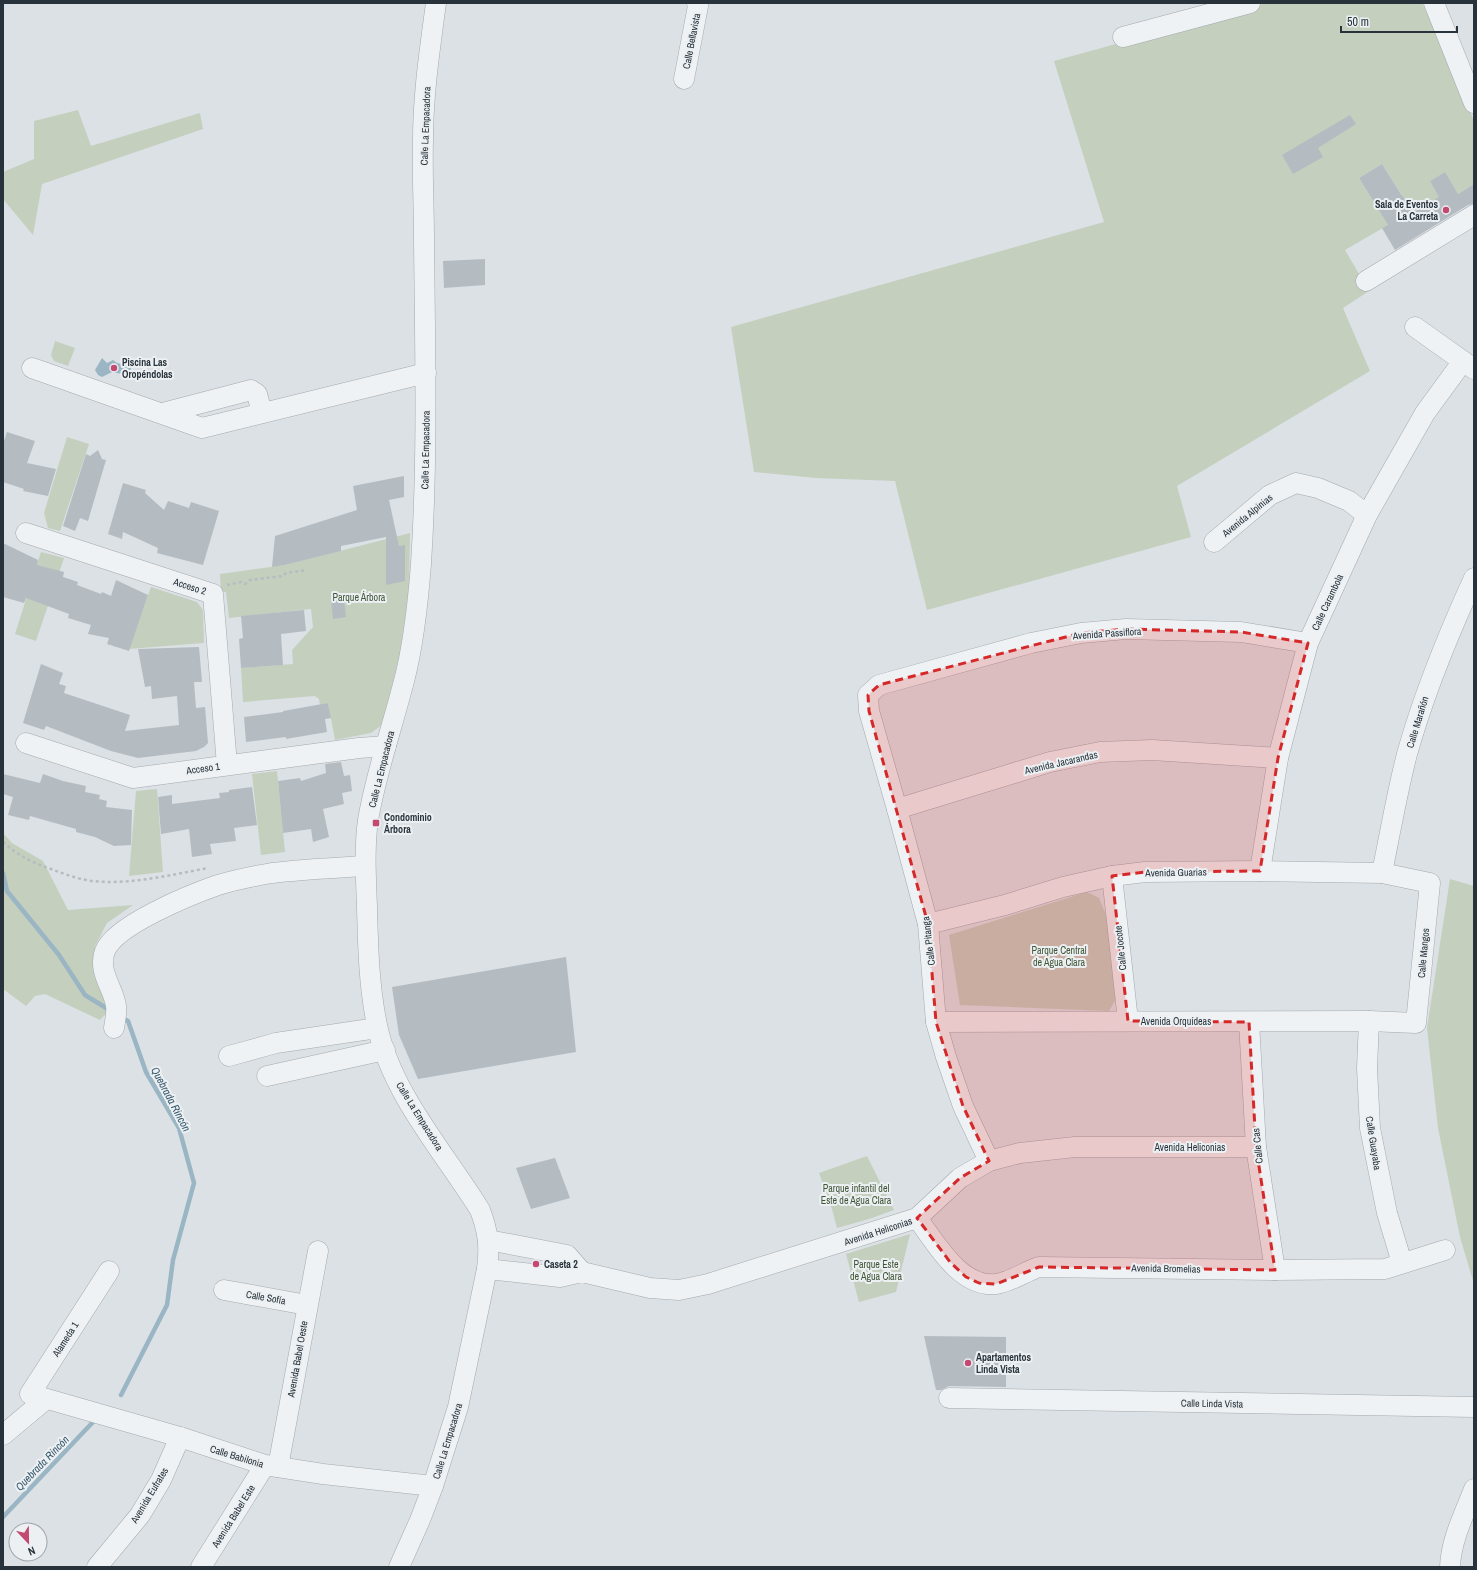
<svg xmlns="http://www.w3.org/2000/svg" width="1477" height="1570" viewBox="0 0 1477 1570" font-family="'Archivo Narrow',sans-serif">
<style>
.green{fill:#c5cfbe}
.water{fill:#9ab5c3}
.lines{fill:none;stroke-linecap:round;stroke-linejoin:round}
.stream{stroke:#9ab5c3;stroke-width:4.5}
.building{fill:#b4bcc2}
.minor-casing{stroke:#a2a9ae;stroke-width:21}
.path{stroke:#b7bcc0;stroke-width:2.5;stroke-dasharray:3 3;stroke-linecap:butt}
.minor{stroke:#eff2f4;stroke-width:20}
.marked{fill:#d62828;fill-opacity:0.2;stroke:#d62828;stroke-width:3;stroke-dasharray:8 5;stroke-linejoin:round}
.poi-dot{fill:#c34971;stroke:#ecf0f3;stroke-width:1.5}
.labels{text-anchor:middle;stroke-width:4;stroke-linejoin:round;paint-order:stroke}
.street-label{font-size:10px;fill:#27323a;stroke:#ecf0f3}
.poi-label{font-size:10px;font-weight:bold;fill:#27323a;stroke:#ecf0f3;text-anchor:start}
.park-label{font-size:10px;fill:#415536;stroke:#ecf0f3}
.water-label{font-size:11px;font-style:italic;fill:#35576b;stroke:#ecf0f3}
</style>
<rect width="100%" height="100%" fill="#dce1e5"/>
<g class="green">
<polygon points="1265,3 1422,3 1431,21 1474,121 1474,184 1458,194 1444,173 1430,181 1442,201 1402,220 1402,195 1382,164 1359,178 1388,225 1345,250 1369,291 1343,308 1370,371 1177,486 1191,537 927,610 895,481 816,478 754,472 731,327 1104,222 1054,61"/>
<polygon points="78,110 91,146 200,113 203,129 42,184 33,235 3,199 3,172 34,159 34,121"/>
<polygon points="55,341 75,348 68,366 54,361 51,355"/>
<polygon points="67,437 89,444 60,531 48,528 44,513"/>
<polygon points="410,533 409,592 400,653 383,724 371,733 335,740 328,703 320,705 319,699 315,696 243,702 241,668 293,664 292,650 313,627 311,609 229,618 226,592 221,592 220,574 285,565"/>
<polygon points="41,552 64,558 36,641 15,634"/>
<polygon points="151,587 197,602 203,610 204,643 129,649"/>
<polygon points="277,771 285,852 261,855 252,774"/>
<polygon points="157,789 163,872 129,876 136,791"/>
<polygon points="3,833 12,843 43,861 68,910 133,905 107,923 95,946 96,973 114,1005 100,1020 45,994 35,996 26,1006 3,989"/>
<polygon points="1450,879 1474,886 1474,1284 1460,1237 1438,1128 1427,1028"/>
<polygon points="1087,892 1099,898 1106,915 1117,997 1109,1011 960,1005 949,935"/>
<polygon points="867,1156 894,1210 869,1219 837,1228 832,1209 819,1173"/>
<polygon points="910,1234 896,1292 859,1302 846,1254"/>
</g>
<polygon class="water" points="102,358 107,363 113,360 117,363 130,366 131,369 127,373 125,372 122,374 112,372 102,377 98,375 95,370"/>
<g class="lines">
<g class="stream">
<polyline points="3,873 7,891 59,955 85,995 111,1011"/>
<polyline points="120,1017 128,1021 146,1072 179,1128 194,1183 173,1260 167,1305 121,1395"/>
<polyline points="3,1517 93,1422"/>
</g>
</g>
<g class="building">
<polygon points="1350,115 1356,124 1318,148 1323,157 1293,174 1282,155"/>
<polygon points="1382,164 1413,213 1439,197 1430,181 1445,172 1458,194 1474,184 1474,204 1468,205 1395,250 1382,228 1388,225 1359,178"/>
<polygon points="485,259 485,285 444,288 443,261"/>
<polygon points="7,432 35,441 27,463 56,469 48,496 23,491 24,489 3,482 3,444"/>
<polygon points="98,450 102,459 106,460 88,521 80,518 75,531 63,526 86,454 90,456"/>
<polygon points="404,476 404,497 389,500 399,546 405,545 405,581 386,585 386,537 341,546 341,551 285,565 272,567 275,536 357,510 353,486"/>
<polygon points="123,483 146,490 145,493 164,510 168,501 189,508 191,502 219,511 203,565 157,553 158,548 123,532 122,539 108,534"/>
<polygon points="3,543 38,560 37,565 64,572 63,577 78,582 77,585 101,594 102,592 111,596 116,580 148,595 129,651 107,644 109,638 88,634 91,625 68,618 69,614 26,598 24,603 3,597"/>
<polygon points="331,600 344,600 346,617 333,619"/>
<polygon points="304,610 306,631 281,634 283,665 241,668 239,639 243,638 241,616"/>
<polygon points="199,647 202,682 194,682 196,708 205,707 208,743 204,747 196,751 138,758 111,751 46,726 44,730 23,723 41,664 63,673 59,684 66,686 64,693 130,715 125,731 179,725 177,696 152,699 151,686 145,687 138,649"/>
<polygon points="328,703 331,718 325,719 327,732 286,739 286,737 246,742 244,717 283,712 283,711"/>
<polygon points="341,762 344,776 350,775 352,791 342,793 344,804 323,809 329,837 313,842 311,829 283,833 278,781 300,778 301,781 326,773 325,764"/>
<polygon points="3,774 40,783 43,774 63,781 86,786 85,792 100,795 99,799 107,801 106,807 132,810 131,845 114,846 95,837 76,832 76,829 30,816 29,820 8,815 13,797 3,794"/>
<polygon points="252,787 257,825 234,828 236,841 210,844 212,854 192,857 189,829 161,834 158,797 172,795 172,804 220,798 219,793 229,792 229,790"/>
<polygon points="566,957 576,1052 418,1079 399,1035 392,987"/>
<polygon points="555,1158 570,1198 531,1209 516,1168"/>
<polygon points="924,1336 1006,1337 1006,1387 949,1386 941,1390 936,1390"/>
</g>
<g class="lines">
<g class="minor-casing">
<g id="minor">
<polyline points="1434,3 1474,103"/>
<polyline points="1123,37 1250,3"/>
<polyline points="684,79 698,6 697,3"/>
<polyline points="1366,281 1474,215"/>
<polyline points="1415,327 1474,369"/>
<polyline points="32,368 202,428 426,373"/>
<polyline points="163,413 251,390 257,394 262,413"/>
<polyline points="26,533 213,594 227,765"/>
<polyline points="1214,542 1270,495 1296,483 1318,488 1349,501 1367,515"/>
<polyline points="26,743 133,778 359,748 386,746"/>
<polyline points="897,809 1050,762 1100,752 1152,750 1278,758"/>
<polyline points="1260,871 1278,758 1308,643 1367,515 1425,413 1463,361"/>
<path d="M1382 873C1390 833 1397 793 1407 754 1424 693 1448 635 1474 578"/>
<polyline points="1112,876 1128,1021"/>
<polyline points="928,924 1005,905 1063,887 1112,876 1145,872 1260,871 1382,873 1430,883 1416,1023 1369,1021 936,1022"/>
<polyline points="1369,1021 1367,1068 1370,1128 1387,1213 1402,1263"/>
<polyline points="1249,1022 1256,1147 1275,1270"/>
<path d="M114 1028C115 1021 117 1013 116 1006 114 989 97 971 105 951 115 925 192 894 218 885 235 880 254 876 272 873 302 869 334 868 365 866"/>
<polyline points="229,1056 276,1043 377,1028"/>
<polyline points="267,1076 385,1050"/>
<polyline points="989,1161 963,1106 946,1057 936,1022 928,924 897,809 869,711 868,695 879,685 1031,643 1081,633 1126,629 1241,632 1308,643"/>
<path d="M917 1218C936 1243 960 1288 996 1284 1011 1282 1024 1272 1039 1267L1275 1270 1385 1269 1445 1250"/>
<polyline points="488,1240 567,1255 582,1272"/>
<polyline points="487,1269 560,1277 582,1272 650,1288 679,1290 708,1284 917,1218 960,1178 989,1161 1020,1153 1075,1147 1256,1147"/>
<polyline points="109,1271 30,1394 180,1437 265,1465 323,1474 433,1486"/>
<polyline points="224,1290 307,1305"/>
<polyline points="949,1398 1474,1407"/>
<polyline points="3,1435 46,1399"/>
<polyline points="278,1467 318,1251"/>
<polyline points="97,1567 140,1515 161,1480 180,1437"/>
<polyline points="201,1567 265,1465"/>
<path d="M399 1567 420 1520 433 1486 458 1407 487 1269C490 1246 488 1231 480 1210 444 1152 391 1093 377 1025 369 987 368 947 367 907 366 878 364 849 368 820 376 773 392 728 404 681 414 643 418 603 421 564 428 456 425 348 424 239 424 206 422 173 423 140 423 94 430 48 436 3"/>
<path d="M1450 1567C1451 1540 1464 1515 1474 1489"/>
</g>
</g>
<g class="path">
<polyline points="227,585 241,582 245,584 250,580 283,576 286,573 307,570"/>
<path d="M3 842C17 855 33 863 51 869 64 874 78 879 92 881 131 885 170 875 208 868"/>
</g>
<use href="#minor" class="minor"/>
</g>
<path class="marked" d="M1126 629 1241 632 1308 643 1278 758 1260 871 1145 872 1112 876 1128 1021 1249 1022 1256 1147 1275 1270 1039 1267 996 1284 979 1283 966 1277 950 1262 917 1218 960 1178 989 1161 963 1106 936 1022 928 924 869 711 868 695 879 685 1081 633Z"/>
<g class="poi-dot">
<circle cx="1446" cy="210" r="4"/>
<circle cx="114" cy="368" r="4"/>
<rect x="372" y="819" width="8" height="8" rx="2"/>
<circle cx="536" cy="1264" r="4"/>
<circle cx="968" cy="1363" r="4"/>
</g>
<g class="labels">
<g class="street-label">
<text transform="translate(691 41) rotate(-79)" y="4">Calle Bellavista</text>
<text transform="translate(425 126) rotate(-88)" y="4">Calle La Empacadora</text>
<text transform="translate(425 450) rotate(-89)" y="4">Calle La Empacadora</text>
<text transform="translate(1247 515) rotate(-39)" y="4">Avenida Alpinias</text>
<text transform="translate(190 586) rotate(18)" y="4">Acceso 2</text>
<text transform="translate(1327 602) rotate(-65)" y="4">Calle Carambola</text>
<text transform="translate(1107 633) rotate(-4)" y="4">Avenida Passiflora</text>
<text transform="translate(1417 722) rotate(-73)" y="4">Calle Marañón</text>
<text transform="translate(1061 762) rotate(-13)" y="4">Avenida Jacarandas</text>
<text transform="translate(203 768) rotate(-8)" y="4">Acceso 1</text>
<text transform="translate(381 769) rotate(-76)" y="4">Calle La Empacadora</text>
<text transform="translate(1176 872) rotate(-1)" y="4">Avenida Guarias</text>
<text transform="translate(928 941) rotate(-97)" y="4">Calle Pitanga</text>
<text transform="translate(1120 948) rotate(-96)" y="4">Calle Jocote</text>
<text transform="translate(1423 953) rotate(-85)" y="4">Calle Mangos</text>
<text x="1176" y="1025">Avenida Orquídeas</text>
<text transform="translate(420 1116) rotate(58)" y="4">Calle La Empacadora</text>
<text transform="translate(1374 1143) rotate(81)" y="4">Calle Guayaba</text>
<text transform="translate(1257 1146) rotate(-96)" y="4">Calle Cas</text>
<text x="1190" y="1151">Avenida Heliconias</text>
<text transform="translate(878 1231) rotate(-18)" y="4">Avenida Heliconias</text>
<text transform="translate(1166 1268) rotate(1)" y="4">Avenida Bromelias</text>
<text transform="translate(266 1297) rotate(10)" y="4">Calle Sofía</text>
<text transform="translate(65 1339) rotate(-57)" y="4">Alameda 1</text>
<text transform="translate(297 1359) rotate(-80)" y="4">Avenida Babel Oeste</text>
<text transform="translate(1212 1403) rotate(1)" y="4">Calle Linda Vista</text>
<text transform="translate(447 1441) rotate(-73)" y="4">Calle La Empacadora</text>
<text transform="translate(237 1456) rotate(17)" y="4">Calle Babilonia</text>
<text transform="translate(149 1495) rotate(-59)" y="4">Avenida Eufrates</text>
<text transform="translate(233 1516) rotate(-58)" y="4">Avenida Babel Este</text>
</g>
<g class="poi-label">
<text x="1438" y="208" text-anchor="end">Sala de Eventos<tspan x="1438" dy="12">La Carreta</tspan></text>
<text x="122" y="366">Piscina Las<tspan x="122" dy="12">Oropéndolas</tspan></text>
<text x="384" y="821">Condominio<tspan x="384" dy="12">Árbora</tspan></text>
<text x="544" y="1268">Caseta 2</text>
<text x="976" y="1361">Apartamentos<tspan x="976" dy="12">Linda Vista</tspan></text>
</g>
<g class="park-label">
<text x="359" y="601">Parque Árbora</text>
<text x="1059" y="954">Parque Central<tspan x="1059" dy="12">de Agua Clara</tspan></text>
<text x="856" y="1192">Parque infantil del<tspan x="856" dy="12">Este de Agua Clara</tspan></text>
<text x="876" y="1268">Parque Este<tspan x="876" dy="12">de Agua Clara</tspan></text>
</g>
<g class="water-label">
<text transform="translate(171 1099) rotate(62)" y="4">Quebrada Rincón</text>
<text transform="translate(42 1463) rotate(-46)" y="4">Quebrada Rincón</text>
</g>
</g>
<rect width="1477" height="1570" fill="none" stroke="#27323a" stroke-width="8"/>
<g transform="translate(28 1542) rotate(158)"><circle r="19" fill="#ecf0f3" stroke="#9da4a9"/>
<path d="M0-3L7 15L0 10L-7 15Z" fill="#c34971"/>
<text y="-6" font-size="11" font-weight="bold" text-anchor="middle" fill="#27323a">N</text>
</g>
<path d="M1341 26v6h116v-6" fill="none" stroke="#27323a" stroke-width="2"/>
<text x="1347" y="26" font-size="12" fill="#27323a" stroke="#ecf0f3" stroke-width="3" paint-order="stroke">50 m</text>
</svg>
